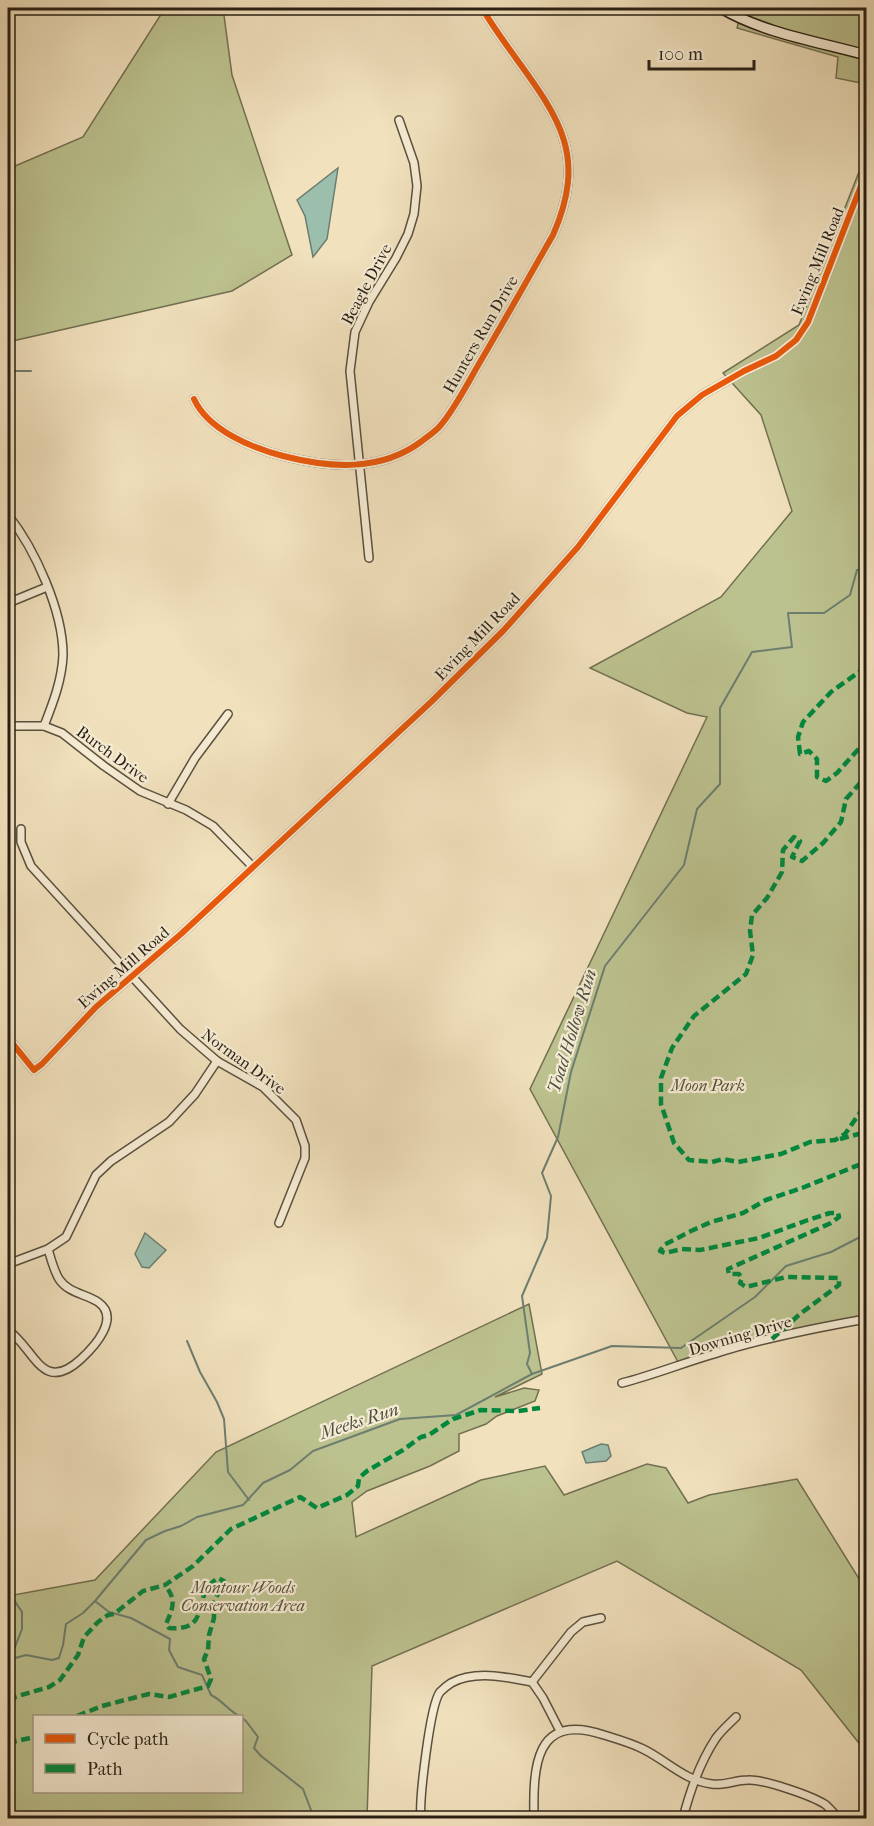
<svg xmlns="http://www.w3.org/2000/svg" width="874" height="1826" viewBox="0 0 874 1826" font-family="'IM FELL French Canon',serif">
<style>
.green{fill:#bcc28f;stroke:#727052;stroke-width:1.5;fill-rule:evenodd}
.water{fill:#9bbead;stroke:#6d7e70;stroke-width:1.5}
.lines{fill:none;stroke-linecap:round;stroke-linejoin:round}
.stream{stroke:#6d7e70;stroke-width:2}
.minor-casing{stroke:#5a503e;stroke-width:10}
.secondary-casing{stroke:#281f14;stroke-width:12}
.minor{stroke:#f6ecd4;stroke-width:7}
.secondary{stroke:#f6ecd4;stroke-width:9}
.quiet{stroke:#00873e;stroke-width:4.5;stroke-dasharray:9 4.5;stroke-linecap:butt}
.cycleway-casing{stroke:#f6ecd4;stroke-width:10}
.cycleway{stroke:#e8590c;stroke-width:6}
.labels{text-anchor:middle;stroke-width:4.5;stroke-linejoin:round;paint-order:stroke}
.street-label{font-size:16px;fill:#281f14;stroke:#f6ecd4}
.park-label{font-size:16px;font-style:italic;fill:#545039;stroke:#f6ecd4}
.water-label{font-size:18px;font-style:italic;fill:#4a4f42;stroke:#f6ecd4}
</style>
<rect width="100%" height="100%" fill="#f1e1bd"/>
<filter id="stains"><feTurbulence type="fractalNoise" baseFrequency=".00333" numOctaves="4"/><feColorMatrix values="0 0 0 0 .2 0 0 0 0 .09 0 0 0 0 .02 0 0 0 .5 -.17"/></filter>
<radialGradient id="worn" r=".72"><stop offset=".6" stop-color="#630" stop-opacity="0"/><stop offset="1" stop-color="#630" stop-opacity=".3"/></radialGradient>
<g class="green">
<polygon points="165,8 223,8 232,75 292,255 232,291 8,342 8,169 83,137"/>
<polygon points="742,8 866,8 866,84 836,78 838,57 737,28"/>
<polygon points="866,154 866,1321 678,1362 530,1089 707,717 687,713 590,668 721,597 792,511 761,415 723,373 799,325"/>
<path d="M529 1304 542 1374 495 1397 524 1388 539 1390 535 1401 497 1416 486 1424 459 1434V1451L430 1466 367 1491 352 1502 356 1537 481 1480 545 1466 564 1495 647 1464 666 1468 688 1503 709 1495 797 1479 866 1590V1752L801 1670 617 1561 372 1666 367 1818H8V1596L95 1580 216 1452ZM242 1716V1792H34V1716Z"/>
</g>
<g class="water">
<polygon points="338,168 327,239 313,257 305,216 297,200"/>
<polygon points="145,1233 166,1250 149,1268 142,1267 135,1254"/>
<polygon points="601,1444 608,1445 611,1456 606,1461 586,1463 582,1452"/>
</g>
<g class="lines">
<g class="stream">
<polyline points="8,371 31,371"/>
<polyline points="187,1341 200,1372 217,1402 224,1419 228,1472 249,1500"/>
<polyline points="532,1374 527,1364 530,1353 522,1296 547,1238 551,1196 542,1173 558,1137 571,1072 605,966 684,865 697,809 720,784 720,708 752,652 792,647 788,613 824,613 850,595 857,570 866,569"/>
<polyline points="8,1591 22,1612 22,1629 10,1660"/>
<path d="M95 1601 109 1612 131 1618 170 1639 169 1650 178 1667 202 1675 211 1695C222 1700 228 1710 239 1716"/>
<polyline points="8,1660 26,1655 52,1660 59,1658 63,1645 66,1624 83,1613 95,1601 146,1540 165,1531 181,1526 197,1517 243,1505 263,1483 290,1470 313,1451 400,1419 456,1415 532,1374 612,1346 681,1348 755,1297 786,1266 831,1252 866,1234"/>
<polyline points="242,1718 246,1721 258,1737 254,1748 261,1756 303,1789 314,1818"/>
</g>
<g class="minor-casing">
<g id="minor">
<path d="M194 399C208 430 252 448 283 456 330 468 381 472 422 441 428 436 435 432 440 426 457 406 469 380 483 357 507 316 530 275 553 235 589 153 557 115 510 50 500 36 490 22 482 8"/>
<path d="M8 515C35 549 63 611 63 655 62 680 53 703 44 726"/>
<polyline points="369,558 350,371 355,332 369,302 396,258 408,234 414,214 417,186 414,163 399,120"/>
<polyline points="8,603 47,587"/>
<polyline points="8,726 44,726 62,733 104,766 140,791 186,810 213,826 253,867"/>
<polyline points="168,804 195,758 228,714"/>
<polyline points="21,829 21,842 31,866 180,1029 217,1061 263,1087 296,1120 305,1146 305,1158 279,1223"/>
<polyline points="8,1038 34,1070 42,1064 96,1007 181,934 431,702 503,631 578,547 677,416 702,395 744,371 776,356 796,340 808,322 866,173"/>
<polyline points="8,1264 48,1249 66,1237 96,1175 111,1161 169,1122 195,1094 217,1061"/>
<path d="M8 1330C35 1349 42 1395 81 1359 94 1347 121 1318 98 1302 86 1294 68 1293 59 1279 54 1271 51 1259 48 1249"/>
<path d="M622 1383C653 1375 683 1363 714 1354 763 1338 815 1328 866 1319"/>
<polyline points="866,1483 866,1487"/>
<polyline points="532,1682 571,1632 583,1622 601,1618"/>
<path d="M421 1818C419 1800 430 1705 440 1692 443 1689 448 1685 451 1683 475 1670 507 1677 532 1682L543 1698 560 1731"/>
<path d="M534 1818C533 1766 535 1712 604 1735 617 1739 631 1743 643 1749 666 1760 685 1781 712 1784 724 1786 735 1780 748 1780 763 1779 813 1796 826 1805 830 1809 835 1814 838 1818"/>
<path d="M683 1818C690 1791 700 1762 716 1738 721 1731 729 1724 736 1717"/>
</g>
</g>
<g class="secondary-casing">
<path id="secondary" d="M721 8C763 33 819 42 866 55"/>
</g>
<use href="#minor" class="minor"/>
<use href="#secondary" class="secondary"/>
<g class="quiet">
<polyline points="866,667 831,692 803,722 798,737 800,754 809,751 817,759 817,777 826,781 837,773 863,744 866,747"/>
<polyline points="866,756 863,764 861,782 846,799 841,822 823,843 802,861 792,857 800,841 794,837 783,850 782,872 767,898 752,915 750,931 753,955 746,974 694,1016 672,1048 661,1078 661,1104 674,1143 689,1160 712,1162 723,1159 738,1162 781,1154 810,1142 835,1140 845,1134 866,1104"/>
<polyline points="840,1139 866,1132"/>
<polyline points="772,1339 800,1314 839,1285 839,1278 786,1277 746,1287 740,1283 742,1278 739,1274 729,1274 728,1269 831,1223 839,1217 838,1213 830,1213 808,1220 759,1238 700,1250 682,1249 665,1253 660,1251 664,1245 691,1231 711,1222 743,1213 766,1200 802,1188 866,1162"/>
<polyline points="8,1699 49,1687 60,1680 78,1655 84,1637 98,1622 108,1615 114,1614 143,1591 165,1585 193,1566 231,1529 300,1497 317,1508 347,1495 358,1486 359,1478 367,1471 403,1450 421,1437 429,1435 453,1419 481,1410 518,1411 540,1408"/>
<path d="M77 1716 102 1706 125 1700 149 1694 169 1697 208 1686 211 1679 204 1659 208 1650 209 1635 214 1618V1602L224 1581 218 1578C189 1596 214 1631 169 1628L166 1624C173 1608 177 1600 165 1585"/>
<polyline points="8,1743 34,1737"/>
</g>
<g class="cycleway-casing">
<g id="cycleway">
<path d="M194 399C208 430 252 448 283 456 330 468 381 472 422 441 428 436 435 432 440 426 457 406 469 380 483 357 507 316 530 275 553 235 589 153 557 115 510 50 500 36 490 22 482 8"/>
<polyline points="8,1038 34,1070 42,1064 96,1007 181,934 431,702 503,631 578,547 677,416 702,395 744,371 776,356 796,340 808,322 866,173"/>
</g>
</g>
<use href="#cycleway" class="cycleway"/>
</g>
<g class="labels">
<g class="street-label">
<text transform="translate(817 261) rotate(-68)" y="6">Ewing Mill Road</text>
<text transform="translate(366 284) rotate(-62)" y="6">Beagle Drive</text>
<text transform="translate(480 334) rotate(-60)" y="6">Hunters Run Drive</text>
<text transform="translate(477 636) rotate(-46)" y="6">Ewing Mill Road</text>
<text transform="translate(113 754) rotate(36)" y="6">Burch Drive</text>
<text transform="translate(123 967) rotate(-41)" y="6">Ewing Mill Road</text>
<text transform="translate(244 1061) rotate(36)" y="6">Norman Drive</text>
<text transform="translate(740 1335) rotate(-16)" y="6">Downing Drive</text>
</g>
<g class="park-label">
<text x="708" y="1091">Moon Park</text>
<text x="243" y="1593">Montour Woods<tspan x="243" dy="18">Conservation Area</tspan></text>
</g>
<g class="water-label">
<text transform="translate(572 1031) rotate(-73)" y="6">Toad Hollow Run</text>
<text transform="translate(359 1421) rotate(-18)" y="6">Meeks Run</text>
</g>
</g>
<rect width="874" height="1826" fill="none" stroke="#f1e1bd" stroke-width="30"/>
<rect x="9" y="9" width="856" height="1808" fill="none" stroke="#281f14" stroke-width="3"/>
<rect x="15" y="15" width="844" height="1796" fill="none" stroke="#281f14" stroke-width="1.5"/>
<rect x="33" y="1715" width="210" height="78" fill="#f6ecd4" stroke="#a49a87" stroke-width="1.5"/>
<rect x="45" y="1734" width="30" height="9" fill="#e8590c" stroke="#a49a87" stroke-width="1.5"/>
<text x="87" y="1745" font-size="18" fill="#281f14">Cycle path</text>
<rect x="45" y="1764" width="30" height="9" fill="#00873e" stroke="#a49a87" stroke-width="1.5"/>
<text x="87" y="1775" font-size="18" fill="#281f14">Path</text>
<path d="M649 60v9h105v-9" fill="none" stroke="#281f14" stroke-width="3"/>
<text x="658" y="60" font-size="18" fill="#281f14" stroke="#f6ecd4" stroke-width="4.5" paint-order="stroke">100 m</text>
<rect width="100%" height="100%" filter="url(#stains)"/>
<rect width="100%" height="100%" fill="url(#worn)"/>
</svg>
